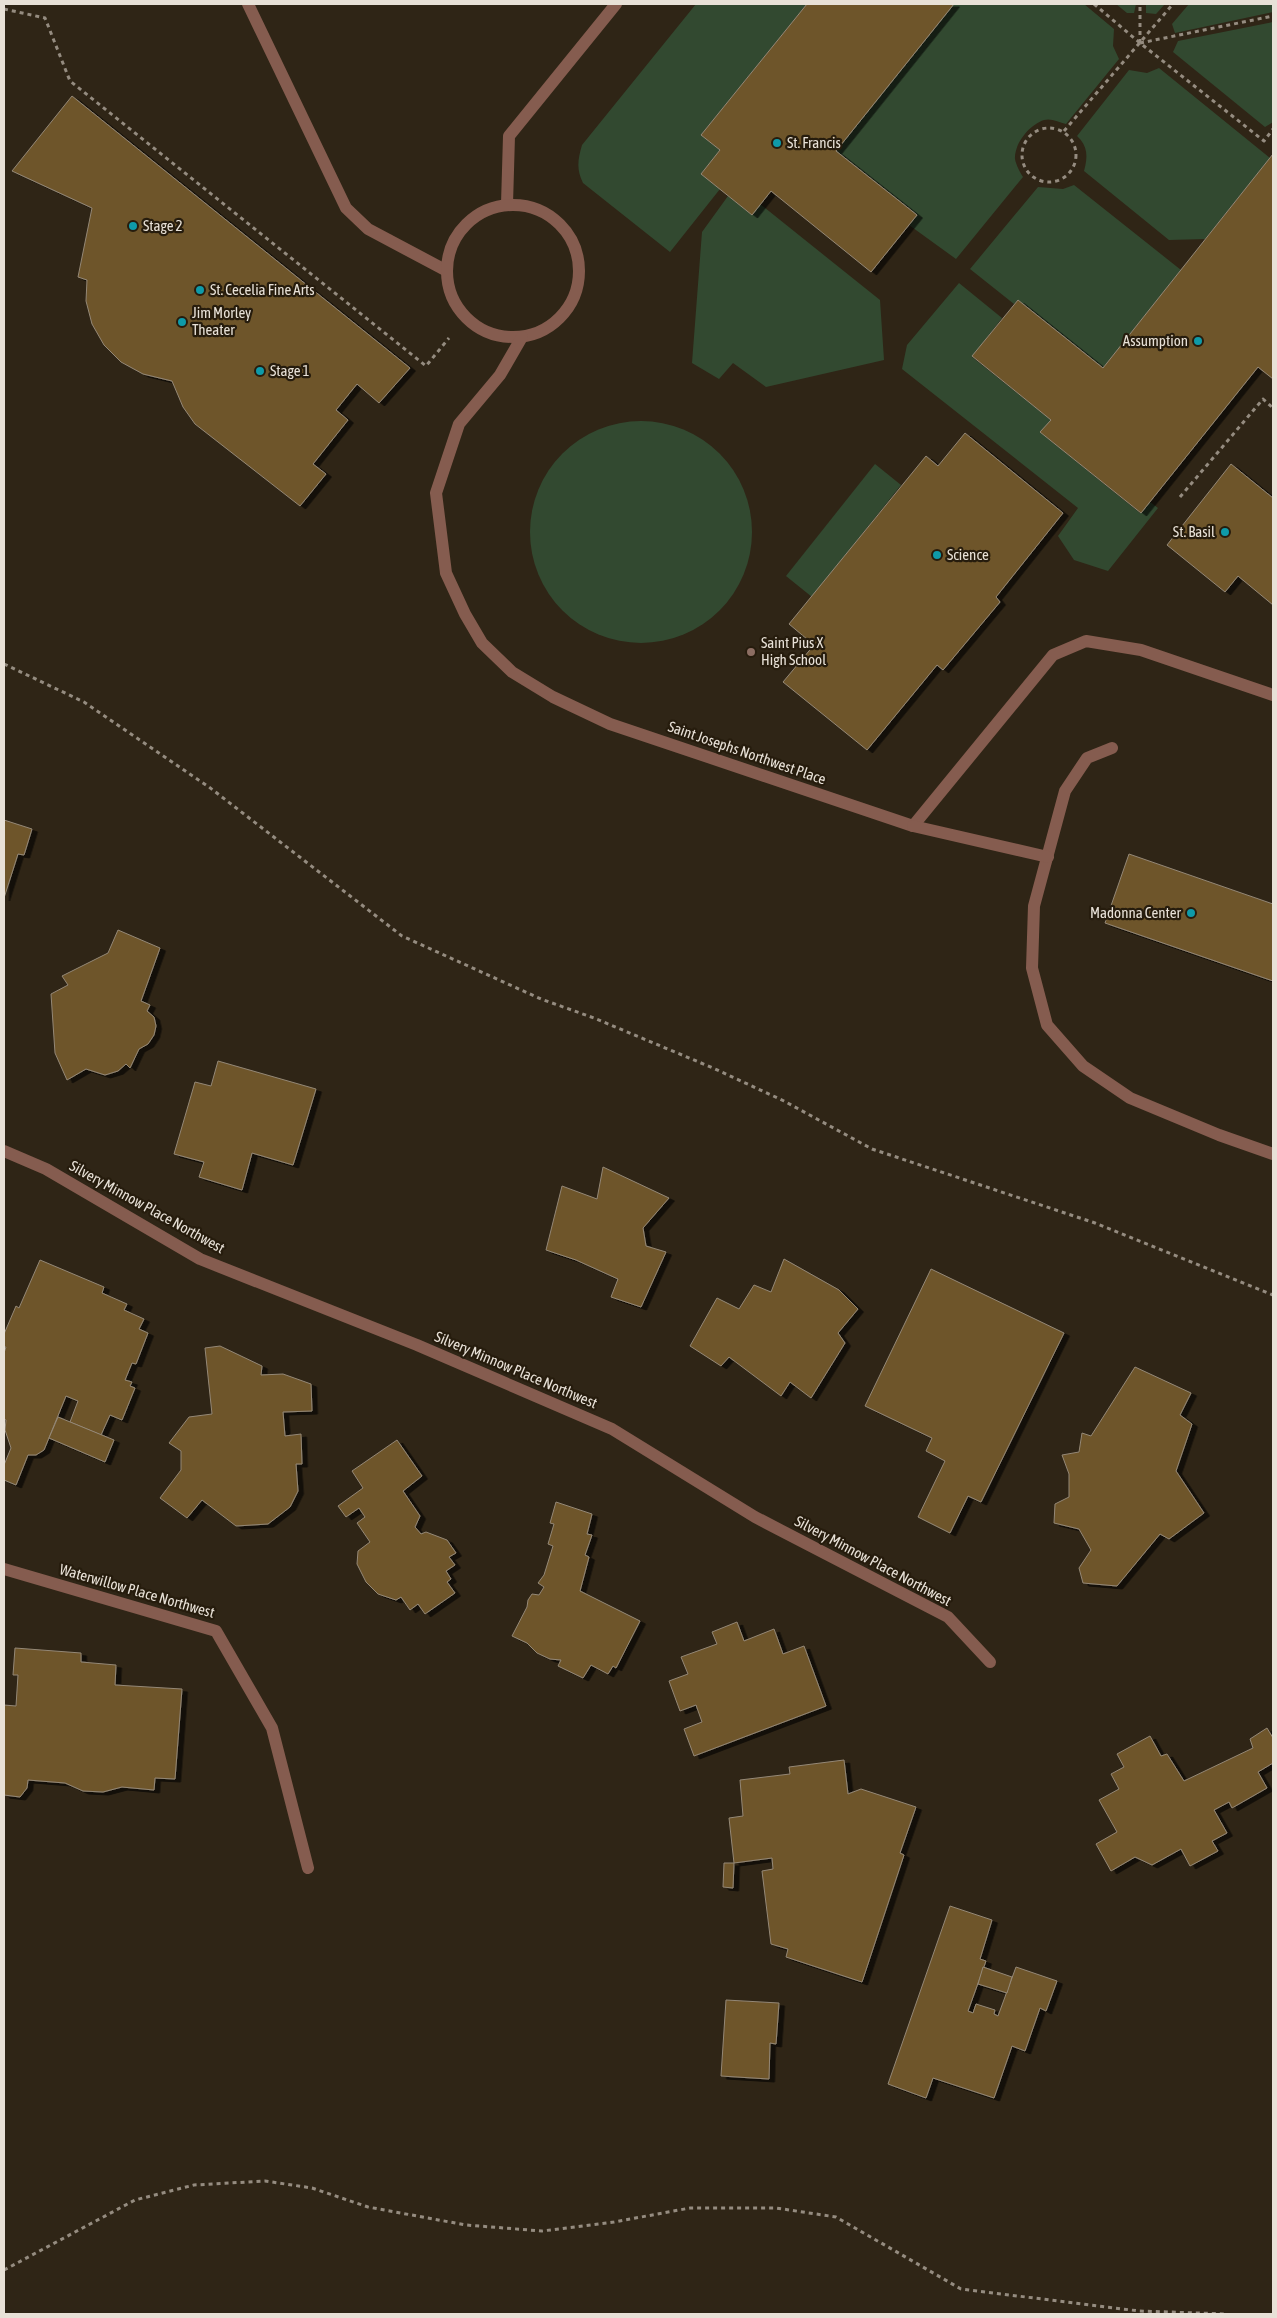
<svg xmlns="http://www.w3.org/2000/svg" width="1277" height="2318" viewBox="0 0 1277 2318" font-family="'Asap Condensed',sans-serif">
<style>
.green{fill:#324930}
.building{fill:#6e542b;stroke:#948876;filter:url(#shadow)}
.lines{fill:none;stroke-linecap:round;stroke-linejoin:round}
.path{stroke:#958c80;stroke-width:3;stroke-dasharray:4 4;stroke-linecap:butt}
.minor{stroke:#855c4f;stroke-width:12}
.culture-dot{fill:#0f9aa8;stroke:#261c0d;stroke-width:2}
.education-dot{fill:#8d6e63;stroke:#261c0d;stroke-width:2}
.labels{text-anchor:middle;stroke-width:4.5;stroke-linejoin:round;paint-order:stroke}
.poi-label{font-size:15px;fill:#e8e1d7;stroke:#261c0d;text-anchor:start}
.street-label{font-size:15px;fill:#e8e1d7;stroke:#261c0d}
</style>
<defs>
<filter id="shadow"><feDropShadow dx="5.5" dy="3" stdDeviation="0" flood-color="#0009"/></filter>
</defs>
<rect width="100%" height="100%" fill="#2f2516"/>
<g class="green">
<path d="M696 4H807L701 135 720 150 701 174 720 189 670 252 583 183C576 169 578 159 582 145Z"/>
<path d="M954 4H1084L1114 29 1113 46 1119 59 1066 124C1059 122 1051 118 1044 120 1029 125 1014 144 1015 159 1016 165 1020 172 1023 177L956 259 909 225 917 215 836 151Z"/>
<polygon points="1116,4 1136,4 1134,13 1127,13"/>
<polygon points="1146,4 1165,4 1156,14 1146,13"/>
<polygon points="1189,4 1273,4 1273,12 1175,33 1172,24"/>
<polygon points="1273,22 1273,122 1265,127 1173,52 1178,41"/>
<path d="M1159 68 1270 158 1205 239 1169 240 1084 171C1088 157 1088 146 1077 136L1129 70 1147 73Z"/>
<polygon points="1074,185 1181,270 1103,368 1018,300 1014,304 970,269 1038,187 1063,189"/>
<polygon points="728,196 752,215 760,204 880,300 884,360 766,387 733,363 719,379 692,363 702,232"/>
<polygon points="959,283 1002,318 972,357 1051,420 1041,433 1140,513 1149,501 1158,508 1108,571 1074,560 1058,536 1078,508 902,369 907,345"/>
<circle cx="641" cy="532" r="111"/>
<polygon points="875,464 901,485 812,597 786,576"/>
</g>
<g class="building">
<polygon points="807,4 954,4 836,151 917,215 871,272 771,191 752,215 701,174 720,150 701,135"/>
<polygon points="72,96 410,368 379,403 357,384 336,410 348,420 313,464 326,474 300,506 195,424 183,407 172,381 143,374 121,362 104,345 92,324 86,301 87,280 78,277 92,208 12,171"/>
<polygon points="1273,154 1273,379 1258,367 1141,513 1040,432 1051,420 972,356 1018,300 1103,368"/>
<polygon points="965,433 1063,513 996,597 1000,602 943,670 937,665 867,750 783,682 814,645 789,624 926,456 938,466"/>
<polygon points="1231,464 1273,498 1273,605 1238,576 1225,592 1167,545"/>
<polygon points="4,820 32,829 24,855 18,854 4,898"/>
<polygon points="1129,854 1273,904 1273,981 1105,923"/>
<polygon points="118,930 160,948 141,1001 150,1005 147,1011 154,1017 156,1026 154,1035 148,1044 139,1049 130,1068 126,1064 118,1071 105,1075 86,1069 67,1080 55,1053 51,994 68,985 62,976 108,953"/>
<polygon points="218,1061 316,1089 293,1165 252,1153 242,1190 199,1177 204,1162 174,1154 195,1082 211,1086"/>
<polygon points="603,1167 669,1198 643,1228 646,1246 666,1252 641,1307 611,1297 618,1279 576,1260 546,1250 562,1186 597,1199"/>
<polygon points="784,1259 839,1290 858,1309 838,1333 845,1343 811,1398 790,1382 781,1396 729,1357 721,1366 690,1346 717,1298 739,1309 754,1285 771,1292"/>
<polygon points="40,1260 104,1287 102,1293 127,1304 124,1310 144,1319 139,1329 148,1333 136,1364 132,1363 125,1380 132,1382 130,1386 135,1388 122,1420 110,1415 101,1435 70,1422 78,1401 66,1396 44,1450 36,1455 28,1455 16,1485 4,1480 4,1465 11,1448 5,1430 6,1420 4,1419 4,1353 6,1347 4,1347 4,1334 16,1306 19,1308"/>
<polygon points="931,1269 1064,1333 981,1502 968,1496 950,1533 918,1517 945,1461 926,1451 932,1438 865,1406"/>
<polygon points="220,1346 262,1366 261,1375 283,1374 311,1384 312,1411 283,1412 285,1436 301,1434 302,1464 296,1464 298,1491 290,1507 268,1524 236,1526 202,1500 187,1518 160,1498 181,1470 181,1451 169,1443 189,1417 212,1414 205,1348"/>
<polygon points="1135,1367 1191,1393 1180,1415 1192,1424 1176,1471 1204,1513 1169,1539 1160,1534 1117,1586 1083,1583 1079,1568 1091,1550 1079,1529 1054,1523 1055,1504 1069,1497 1069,1474 1062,1455 1079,1452 1082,1433 1091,1436"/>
<polygon points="58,1417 114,1440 105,1462 49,1438"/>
<polygon points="397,1440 422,1476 403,1491 420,1516 415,1527 421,1534 426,1532 447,1540 456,1553 449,1557 455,1565 446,1571 451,1579 447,1582 455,1593 425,1614 418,1604 410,1610 401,1597 396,1600 378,1594 366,1582 357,1564 358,1551 370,1542 357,1523 365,1517 359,1508 346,1517 338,1506 363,1488 352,1471"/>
<polygon points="556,1502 592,1514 587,1534 592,1535 585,1555 589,1557 580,1591 640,1621 616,1668 613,1666 608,1674 591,1665 583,1678 558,1666 561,1660 550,1659 537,1653 527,1643 512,1636 527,1607 528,1600 532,1594 539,1595 544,1587 538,1583 544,1575 553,1546 548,1544 554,1524 550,1523"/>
<polygon points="737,1622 744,1641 774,1629 783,1654 804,1646 826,1706 694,1756 684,1729 702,1722 696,1705 680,1711 669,1681 688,1674 681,1657 717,1644 712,1632"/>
<polygon points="15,1648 81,1653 81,1662 116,1665 115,1685 182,1689 175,1779 155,1778 154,1790 122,1787 103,1792 83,1791 65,1783 28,1780 27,1788 20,1797 4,1795 4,1705 16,1706 18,1675 13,1675"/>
<polygon points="1267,1728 1273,1738 1273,1763 1258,1772 1267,1788 1232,1808 1229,1802 1214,1810 1227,1833 1212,1841 1218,1851 1190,1866 1181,1849 1152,1865 1135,1857 1111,1871 1096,1844 1117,1832 1099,1800 1119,1789 1111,1774 1124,1767 1117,1754 1150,1736 1161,1756 1167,1754 1184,1781 1253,1748 1250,1739"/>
<polygon points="844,1760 848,1794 861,1789 916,1807 900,1853 904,1855 862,1982 786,1957 788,1949 771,1944 762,1871 773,1869 772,1858 734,1863 729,1818 743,1816 740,1780 790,1774 789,1767"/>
<polygon points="724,1863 734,1863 733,1888 723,1887"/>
<polygon points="950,1906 992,1920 980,1959 986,1961 968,2011 973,2013 976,2004 995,2010 994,2014 998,2016 1016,1967 1057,1981 1046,2011 1040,2008 1025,2051 1012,2046 994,2098 933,2078 926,2098 888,2084"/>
<polygon points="983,1967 1012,1977 1007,1993 978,1984"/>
<polygon points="726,2000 779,2003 776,2044 770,2043 769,2079 721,2076"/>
</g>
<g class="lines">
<g class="path">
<polyline points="1094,4 1140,43 1264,141 1273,129"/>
<polyline points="4,9 45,18 70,81 426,366 449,338"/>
<polyline points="1140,43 1273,16"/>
<polyline points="1140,43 1140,4"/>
<circle cx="1049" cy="155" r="27"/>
<polyline points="1064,131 1173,4"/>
<polyline points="1180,497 1263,399 1273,408"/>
<polyline points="4,664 84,702 209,787 402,936 541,999 594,1018 713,1068 784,1101 872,1149 1095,1223 1273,1295"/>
<polyline points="4,2270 135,2200 194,2185 265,2181 312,2188 368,2207 466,2225 542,2231 614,2222 690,2208 776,2208 836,2217 961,2289 1139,2311 1227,2314"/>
</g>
<g class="minor">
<polyline points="248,4 346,208 368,229 447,271"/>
<polyline points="507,204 509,136 616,4"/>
<circle cx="513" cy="271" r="66"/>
<polyline points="522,337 500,375 459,424 436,493 446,573 465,614 482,643 512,672 553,697 610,724 913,826 1053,655 1086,641 1141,650 1273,695"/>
<polyline points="1112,748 1087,758 1065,791 1034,906 1032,968 1047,1025 1083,1066 1130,1098 1219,1135 1273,1154"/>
<polyline points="913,826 1048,857"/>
<polyline points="4,1151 46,1169 200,1259 417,1345 612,1429 755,1517 948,1617 990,1662"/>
<polyline points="4,1569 216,1631 272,1728 308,1868"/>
</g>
</g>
<g class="culture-dot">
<circle cx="777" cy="143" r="5"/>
<circle cx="133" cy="226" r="5"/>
<circle cx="200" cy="290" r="5"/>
<circle cx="182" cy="322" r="5"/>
<circle cx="1198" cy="341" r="5"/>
<circle cx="260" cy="371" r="5"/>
<circle cx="1225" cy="532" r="5"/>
<circle cx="937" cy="555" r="5"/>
<circle cx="1191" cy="913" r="5"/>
</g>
<circle class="education-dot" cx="751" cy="652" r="5"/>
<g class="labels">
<g class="poi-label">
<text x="787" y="148">St. Francis</text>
<text x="143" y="231">Stage 2</text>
<text x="210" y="295">St. Cecelia Fine Arts</text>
<text x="192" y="318">Jim Morley<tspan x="192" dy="17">Theater</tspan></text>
<text x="1188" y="346" text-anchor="end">Assumption</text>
<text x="270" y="376">Stage 1</text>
<text x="1215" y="537" text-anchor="end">St. Basil</text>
<text x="947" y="560">Science</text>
<text x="761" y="648">Saint Pius X<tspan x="761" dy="17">High School</tspan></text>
<text x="1181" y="918" text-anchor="end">Madonna Center</text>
</g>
<g class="street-label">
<text transform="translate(747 753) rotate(19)" y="5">Saint Josephs Northwest Place</text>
<text transform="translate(147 1207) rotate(29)" y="5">Silvery Minnow Place Northwest</text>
<text transform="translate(516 1370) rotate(23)" y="5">Silvery Minnow Place Northwest</text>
<text transform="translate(873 1561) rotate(28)" y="5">Silvery Minnow Place Northwest</text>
<text transform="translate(137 1591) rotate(16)" y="5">Waterwillow Place Northwest</text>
</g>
</g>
<rect width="1277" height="2318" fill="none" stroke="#e8e1d7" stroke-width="10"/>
</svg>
